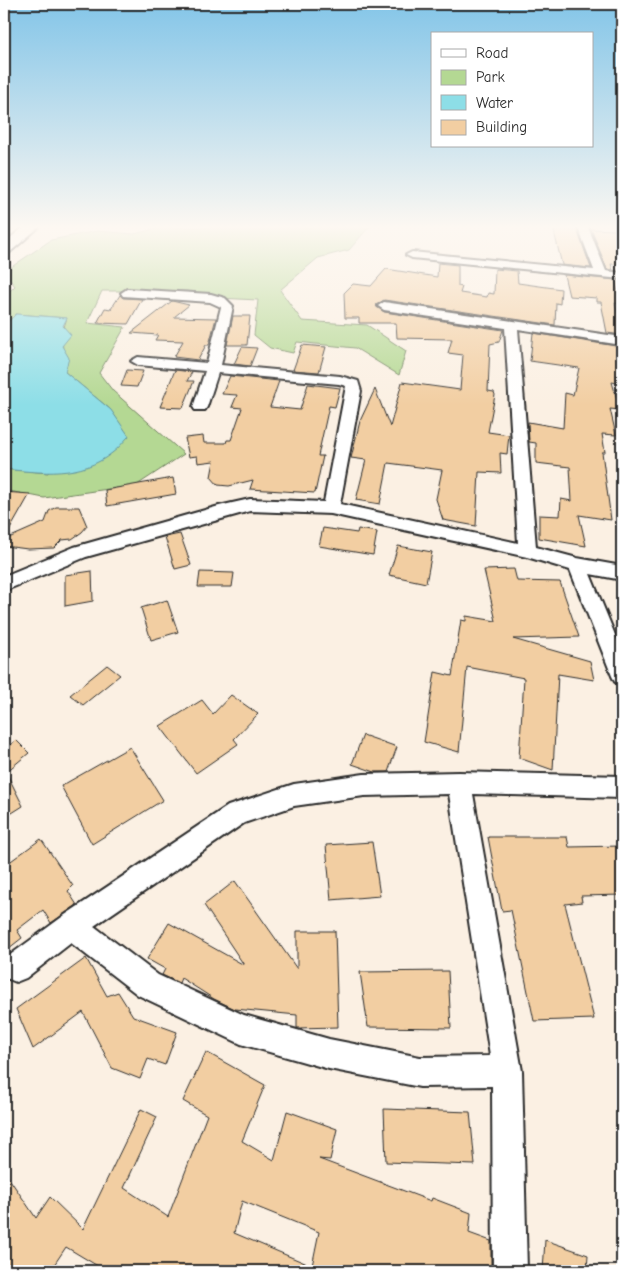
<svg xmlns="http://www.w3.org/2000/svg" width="626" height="1275" viewBox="0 0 626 1275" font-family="'Comic Neue',sans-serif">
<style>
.green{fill:#b4d893;stroke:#70825f}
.water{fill:#8ddee7;stroke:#66969c}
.building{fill:#f2cea2;stroke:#2b2b2b;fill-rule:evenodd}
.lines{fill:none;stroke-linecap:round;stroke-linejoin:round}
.minor-casing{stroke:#2b2b2b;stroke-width:4}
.major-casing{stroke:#2b2b2b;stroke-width:4}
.minor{fill:#fff;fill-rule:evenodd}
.major{fill:#fff;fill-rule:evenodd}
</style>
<rect width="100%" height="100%" fill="#fbf0e3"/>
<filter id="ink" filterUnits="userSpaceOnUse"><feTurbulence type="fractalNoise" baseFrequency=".02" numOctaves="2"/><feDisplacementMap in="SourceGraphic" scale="10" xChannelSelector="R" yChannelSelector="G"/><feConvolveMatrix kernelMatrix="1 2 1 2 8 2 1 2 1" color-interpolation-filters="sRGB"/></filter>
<g filter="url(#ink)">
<path class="green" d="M163 227H369L349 250 318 258 280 290 302 321 367 325 406 351 399 375 355 348 297 342 293 353 270 348 254 335 258 300 219 298 187 291H102L87 323 125 327 99 373 113 391 184 454 137 485 44 498 4 490V469L48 473 111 410 65 372C63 354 60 335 67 318L16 314 4 326V297L15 286 4 272 51 240 97 231 134 234Z"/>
<path class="water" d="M16 314 67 318 63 326 71 335 62 346 69 358 65 372 111 410 129 436C123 442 118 449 112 453 81 478 41 473 4 469V326Z"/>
<g class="building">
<polygon points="553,227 576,227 591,268 562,265"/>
<polygon points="591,229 616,230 622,255 622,265 611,264 613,270 607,269"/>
<polygon points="438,263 458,265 458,286 462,287 460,293 487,297 488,293 494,294 495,269 517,271 518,283 561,289 560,304 556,303 555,325 384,300 376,305 384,312 503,330 499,342 490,344 488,391 494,392 495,395 488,432 509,435 507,454 500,453 501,473 479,472 476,526 443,520 436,499 442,470 388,463 380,504 356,500 366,460 351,458 360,421 375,389 390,427 402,382 460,390 463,355 448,353 452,339 397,338 396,323 359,323 359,318 345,318 344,293 353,284 371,286 386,269 437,277"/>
<polygon points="564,275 615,280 621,304 615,303 622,335 607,333 601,302 597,302 597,298 569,296"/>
<polygon points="120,295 123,298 142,299 128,324 97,323 105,308 111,309"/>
<polygon points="172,301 189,305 174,317 216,318 209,345 206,345 198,360 174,357 183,341 155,340 158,335 131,333"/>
<polygon points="233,316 250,316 247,345 227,345"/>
<polygon points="533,333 622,347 622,384 612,382 620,410 610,409 616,435 602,434 605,452 602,452 611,520 579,515 586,546 539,538 539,515 560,516 561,499 572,501 570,467 536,463 536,443 529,442 528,422 563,428 565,393 573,395 579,368 530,361"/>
<polygon points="302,345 326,347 319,372 293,370"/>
<polygon points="242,347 257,348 250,366 234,364"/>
<polygon points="127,370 143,371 137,387 121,386"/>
<polygon points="175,370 192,372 187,381 194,381 187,398 183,408 160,407"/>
<polygon points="230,376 279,381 270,407 300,410 308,384 340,388 335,407 329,406 318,456 323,456 315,493 250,489 253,480 229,486 218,485 211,477 214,461 198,463 197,456 189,457 185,438 203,436 204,443 226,443 227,440 231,440 242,408 232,407 237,395 222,394"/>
<polygon points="173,478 176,494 107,506 105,490"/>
<polygon points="4,492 30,494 4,540 45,522 49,511 56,507 79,507 87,526 82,532 72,539 62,540 54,548 28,549 4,546"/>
<polygon points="323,528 357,533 358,529 377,532 373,555 319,546"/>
<polygon points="180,534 191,565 175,569 165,537"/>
<polygon points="398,546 432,552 426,583 389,575"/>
<polygon points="514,569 517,581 560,582 579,637 513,639 590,661 594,680 558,674 553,770 519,758 524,678 467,667 459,752 424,742 435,672 452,676 461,620 466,621 466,616 496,621 484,570"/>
<polygon points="92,571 93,601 65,606 65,575"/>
<polygon points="200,572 234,573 232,587 198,587"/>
<polygon points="167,600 178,632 151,640 141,608"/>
<polygon points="107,665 120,675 83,705 70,695"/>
<polygon points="231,695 258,714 234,739 238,744 196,773 160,726 202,700 213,714"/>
<polygon points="363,735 397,747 388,772 375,772 352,764"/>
<polygon points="16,740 29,753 6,772 23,806 4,818 4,750"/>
<polygon points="130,747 163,800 92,844 61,786"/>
<polygon points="488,837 567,837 569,847 622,846 622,895 581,896 582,902 565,904 594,1019 534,1021 511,910 502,911"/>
<polygon points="41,839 73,886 68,891 77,905 51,923 43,910 17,930 22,938 4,952 4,866"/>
<polygon points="372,842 380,896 331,900 326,845"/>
<polygon points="235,881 297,969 297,931 335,931 338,1027 297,1028 297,1015 235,1009 214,999 181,978 179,983 162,975 165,969 147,959 169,923 244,965 204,905"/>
<polygon points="86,958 107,996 118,992 133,1016 177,1032 165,1065 148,1059 140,1079 112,1068 83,1012 33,1049 16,1009"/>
<polygon points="448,971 451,1028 368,1027 360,972"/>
<path d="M206 1052 265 1085 242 1141 274 1160 287 1111 337 1129 330 1160 319 1159 431 1201 432 1198 471 1213 469 1233 491 1241V1271H106L66 1247 50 1271H4V1171L36 1218 50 1197 83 1229 141 1109 157 1117 124 1188 168 1217 207 1115 183 1101ZM242 1201 319 1232 312 1266 234 1233Z"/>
<polygon points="384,1109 470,1112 475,1165 386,1162"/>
<polygon points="545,1240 588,1255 587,1271 543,1271"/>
</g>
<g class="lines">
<g class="minor-casing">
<g id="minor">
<polygon points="578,227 588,227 606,271 622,273 622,279 412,258 406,255 412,252 594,270"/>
<polygon points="127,289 211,294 225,298 233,306 221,365 340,376 358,381 361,391 340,504 518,543 505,328 384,310 378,306 384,302 622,337 622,345 518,329 536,547 577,558 622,566 622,580 590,574 622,652 622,685 615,682 612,676 570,570 527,557 331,514 250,511 86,557 4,591 4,576 74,547 219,506 250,499 324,502 346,386 339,384 218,373 207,407 205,410 195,410 193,407 205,371 138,365 131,361 138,357 207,363 221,307 210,302 123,296 121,293"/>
<path d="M459 772 622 776V798L473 794 522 1071 527 1271H493L492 1086 420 1087 329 1069 241 1044 138 995 71 943 26 978 16 982 6 978 4 964 6 958 62 917 228 806 294 784 364 774ZM449 794 490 1056 420 1057 329 1039 244 1015 158 975 94 926 244 823 294 806 364 796Z"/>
</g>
</g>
<g class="major-casing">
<polygon id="major" points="24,227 39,227 9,253 4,254 4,243"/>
</g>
<use href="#minor" class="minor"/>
<use href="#major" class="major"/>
</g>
</g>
<linearGradient id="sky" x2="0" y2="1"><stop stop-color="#83c5e8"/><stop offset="0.56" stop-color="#fdf8f2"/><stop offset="1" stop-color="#fdf8f2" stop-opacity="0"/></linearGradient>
<rect width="626" height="405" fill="url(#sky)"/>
<rect width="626" height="1275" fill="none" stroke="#fff" stroke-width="20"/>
<rect x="10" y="10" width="606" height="1255" fill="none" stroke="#2b2b2b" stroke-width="2" filter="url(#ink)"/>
<rect x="431" y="32" width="162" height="115" fill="#ffffff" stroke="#aaaaaa"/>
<rect x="441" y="49" width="25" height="8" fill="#ffffff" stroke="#aaaaaa"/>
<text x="476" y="58" font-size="15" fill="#2b2b2b">Road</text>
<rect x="441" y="70" width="25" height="15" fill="#b4d893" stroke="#aaaaaa"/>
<text x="476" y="82" font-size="15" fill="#2b2b2b">Park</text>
<rect x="441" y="95" width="25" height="15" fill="#8ddee7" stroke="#aaaaaa"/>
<text x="476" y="108" font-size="15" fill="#2b2b2b">Water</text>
<rect x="441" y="120" width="25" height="15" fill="#f2cea2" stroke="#aaaaaa"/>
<text x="476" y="132" font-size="15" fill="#2b2b2b">Building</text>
</svg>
